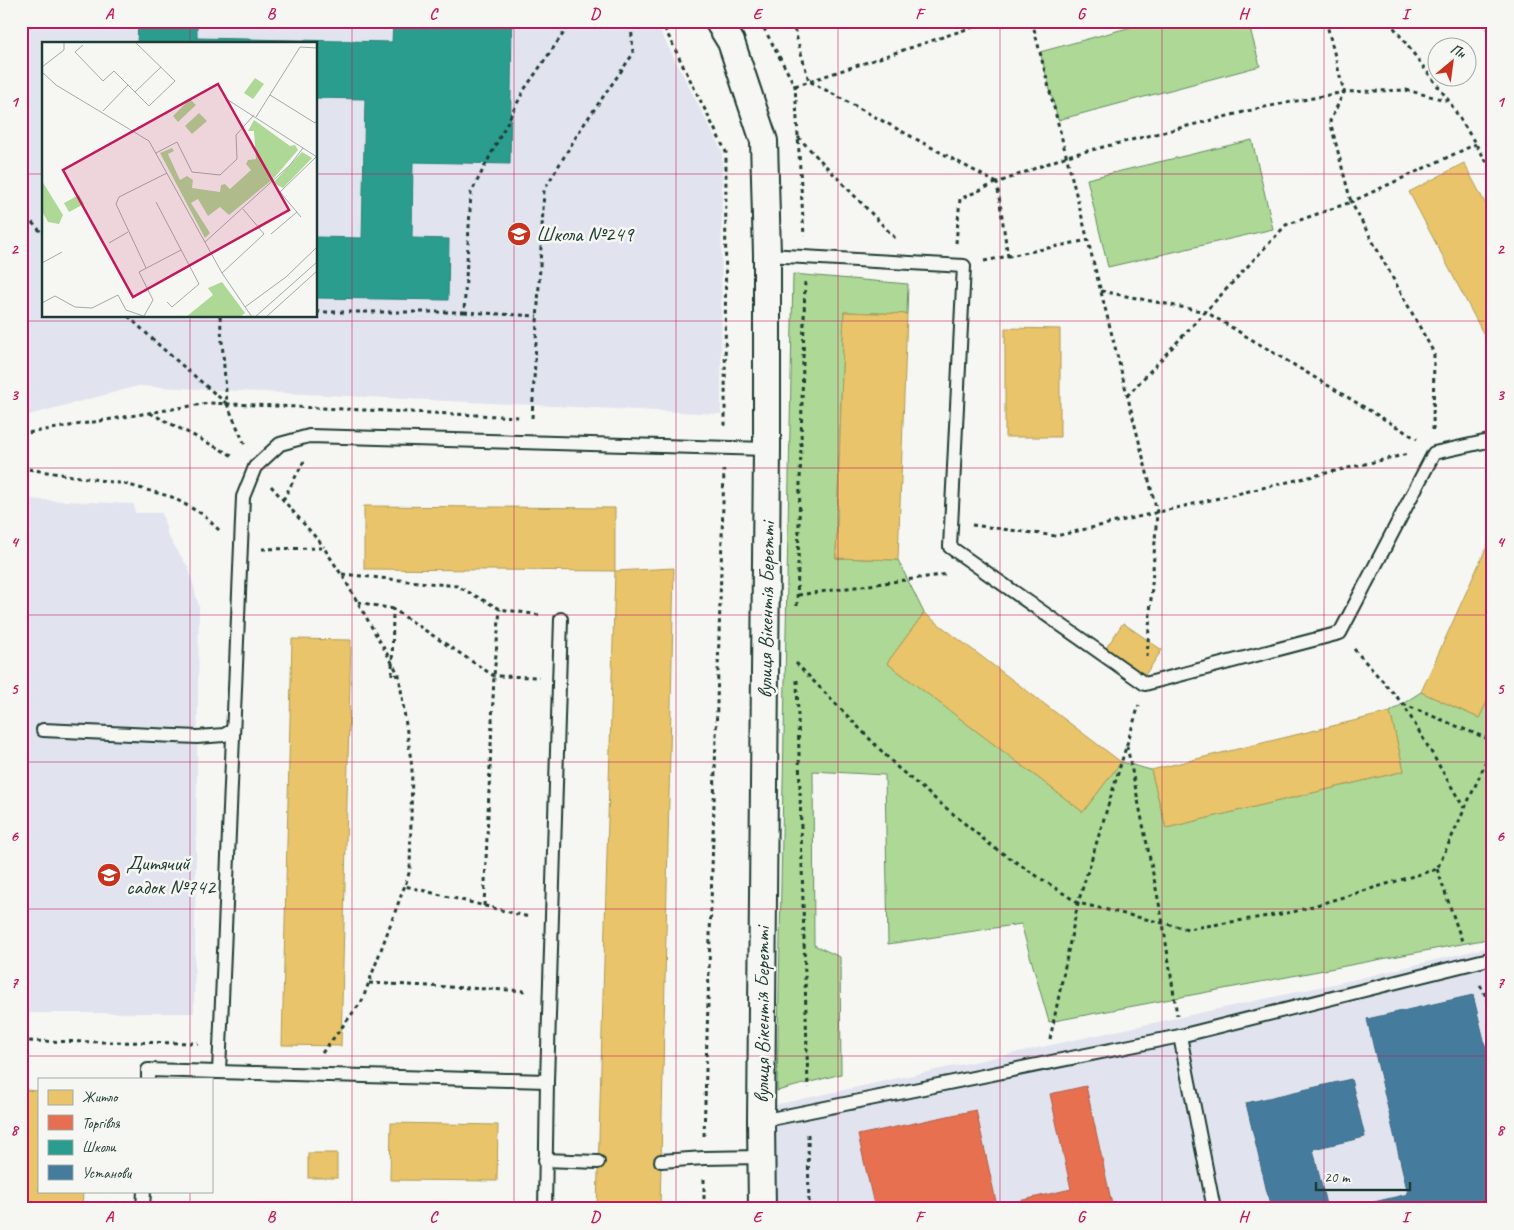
<svg xmlns="http://www.w3.org/2000/svg" width="1514" height="1230" viewBox="0 0 1514 1230" font-family="Caveat,sans-serif">
<style>
.built{fill:#e1e3ef;fill-rule:evenodd}
.green{fill:#add895;stroke:#668a64}
.homes{fill:#e9c46a;stroke:#ac9c5a}
.shops{fill:#e76f51;stroke:#ab6048}
.schools{fill:#2a9d8f;stroke:#278074}
.public{fill:#457b9d;stroke:#3a687e}
.lines{fill:none;stroke-linecap:round;stroke-linejoin:round}
.service-casing{stroke:#1f3d34;stroke-width:16}
.minor-casing{stroke:#1f3d34;stroke-width:30}
.path{stroke:#1f3d34;stroke-width:3;stroke-dasharray:4 4;stroke-linecap:butt}
.service{stroke:#f6f6f2;stroke-width:12}
.minor{stroke:#f6f6f2;stroke-width:26}
.grid{fill:none;stroke:#c2185b;stroke-width:1;stroke-opacity:0.55}
.labels{text-anchor:middle;stroke-width:5;stroke-linejoin:round;paint-order:stroke}
.poi-label{font-size:21px;fill:#1f3d34;stroke:#f6f6f2;text-anchor:start}
.street-label{font-size:21px;fill:#1f3d34;stroke:#f6f6f2}
.inset-road{fill:none;stroke:#a0aca6;stroke-width:1}
.view{fill:#c2185b;fill-opacity:0.15;stroke:#c2185b;stroke-width:2.5}
.inset-edge{fill:none;stroke:#1f3d34;stroke-width:2.5}
.neatline{fill:none;stroke:#c2185b;stroke-width:2}
.grid-label{font-size:16px;text-anchor:middle;font-weight:bold;fill:#c2185b}
</style>
<rect width="100%" height="100%" fill="#f6f6f2"/>
<filter id="ink" filterUnits="userSpaceOnUse"><feTurbulence type="fractalNoise" baseFrequency=".02" numOctaves="2"/><feDisplacementMap in="SourceGraphic" scale="10" xChannelSelector="R" yChannelSelector="G"/><feConvolveMatrix kernelMatrix="1 2 1 2 8 2 1 2 1" color-interpolation-filters="sRGB"/></filter>
<g filter="url(#ink)">
<g class="built">
<path d="M21 21H655L722 151 721 414 138 386 21 417ZM44 44H316V316H44Z"/>
<polygon points="21,499 134,504 135,513 162,513 168,536 189,569 199,607 194,1013 21,1013"/>
<polygon points="1493,946 1493,1209 771,1209 770,1106 1361,978"/>
</g>
<g class="green">
<polygon points="1153,21 1248,21 1260,66 1058,120 1040,52"/>
<polygon points="1252,140 1273,229 1108,267 1087,179"/>
<polygon points="793,274 908,284 907,314 844,312 836,558 898,560 924,613 887,663 1083,812 1121,762 1151,770 1166,828 1404,771 1390,712 1421,692 1479,718 1493,689 1493,938 1049,1022 1021,924 888,944 885,775 813,771 814,945 840,957 841,1074 777,1091"/>
</g>
<g class="homes">
<polygon points="1464,163 1493,218 1493,352 1409,192"/>
<polygon points="844,312 907,314 898,560 836,558"/>
<polygon points="1005,328 1060,329 1060,437 1005,437"/>
<polygon points="364,506 615,508 615,571 364,569"/>
<polygon points="1493,533 1493,689 1479,718 1421,692"/>
<polygon points="674,568 660,1209 597,1209 615,571"/>
<polygon points="924,613 1121,762 1083,812 887,663"/>
<polygon points="1123,623 1162,650 1145,675 1106,648"/>
<polygon points="292,639 351,640 341,1046 282,1045"/>
<polygon points="1390,712 1404,771 1166,828 1151,770"/>
<polygon points="24,1090 39,1091 39,1191 83,1191 82,1209 21,1209"/>
<polygon points="391,1123 498,1125 497,1181 390,1180"/>
<rect x="308" y="1153" width="29" height="25"/>
</g>
<polygon class="shops" points="1086,1086 1113,1209 875,1209 858,1135 976,1110 997,1206 1071,1189 1050,1094"/>
<g class="schools">
<polygon points="138,21 197,21 197,38 392,42 393,21 512,21 510,164 413,162 412,238 449,239 448,300 316,298 316,237 362,238 365,99 316,98 316,44 137,44"/>
<polygon points="21,631 24,631 22,915 21,915"/>
</g>
<g class="public">
<polygon points="1473,995 1493,1077 1493,1209 1344,1209 1408,1194 1367,1019"/>
<polygon points="1351,1079 1365,1137 1313,1149 1327,1209 1271,1209 1246,1103"/>
</g>
<g class="lines">
<g class="service-casing">
<g id="service">
<polyline points="767,255 964,266 950,547 1145,684 1340,633 1434,453 1493,440"/>
<polyline points="43,730 197,737 224,735 233,730"/>
<polyline points="1180,1036 1214,1209"/>
<polyline points="219,1072 243,497 255,467 280,444 309,436 767,449"/>
<polyline points="148,1079 148,1070 547,1081"/>
<polyline points="761,1121 1180,1036 1493,958"/>
<polyline points="545,1160 598,1162"/>
<polyline points="661,1161 704,1158 761,1157"/>
<polyline points="143,1209 144,1191"/>
<polyline points="545,1209 547,1081 561,619"/>
</g>
</g>
<g class="minor-casing">
<polyline id="minor" points="718,21 731,42 764,141 767,255 767,449 761,1121 762,1209"/>
</g>
<g class="path">
<polyline points="661,21 726,152 725,426"/>
<polyline points="760,21 795,86 804,236"/>
<polyline points="792,21 809,81 997,183"/>
<polyline points="1032,21 1157,512 1147,657"/>
<polyline points="1389,21 1449,101 1493,172"/>
<polyline points="1484,21 1493,39"/>
<polyline points="795,86 991,21"/>
<polyline points="798,137 896,239"/>
<polyline points="21,211 44,235"/>
<polyline points="956,243 960,199 996,183"/>
<polyline points="1008,257 997,183 1067,156 1260,108 1344,92 1406,90 1449,101"/>
<polyline points="984,261 1088,240"/>
<polyline points="1101,291 1206,312 1417,439"/>
<polyline points="316,312 464,312 471,193 524,90 572,21"/>
<polyline points="464,312 537,316"/>
<polyline points="128,316 162,348 227,404"/>
<polyline points="220,316 227,404 245,445"/>
<polyline points="1127,396 1286,225 1351,202 1330,121 1344,92 1326,21"/>
<polyline points="150,413 235,457"/>
<polyline points="532,418 544,190 582,127 633,54 631,21"/>
<polyline points="1433,430 1434,353 1351,202 1476,144"/>
<polyline points="21,434 209,403 520,417"/>
<polyline points="21,468 125,484 172,497 202,514 219,530"/>
<polyline points="271,486 324,547"/>
<polyline points="283,500 304,461"/>
<polyline points="972,525 1056,536 1408,454"/>
<polyline points="262,549 324,548 345,580 399,675 412,768 410,870 405,886 529,917"/>
<polyline points="342,574 457,586 500,609 539,615"/>
<polyline points="798,595 948,574"/>
<polyline points="358,602 393,609"/>
<polyline points="797,606 805,280"/>
<polyline points="1354,649 1403,704 1464,808"/>
<polyline points="796,663 898,768 993,847 1078,903 1188,929 1293,912 1437,869 1493,747"/>
<polyline points="399,675 392,676 393,609 494,676 539,677"/>
<polyline points="797,680 808,1088"/>
<polyline points="1403,704 1493,741"/>
<polyline points="1127,746 1163,923 1177,1015"/>
<polyline points="1437,869 1463,944"/>
<polyline points="484,906 494,676 500,609"/>
<polyline points="369,983 528,991"/>
<polyline points="1480,985 1493,1010"/>
<polyline points="1050,1039 1078,903 1139,705"/>
<polyline points="21,1041 198,1043"/>
<polyline points="322,1053 362,1001 405,885"/>
<polyline points="808,1134 809,1209"/>
<polyline points="704,1136 724,470"/>
<polyline points="704,1179 704,1209"/>
</g>
<use href="#service" class="service"/>
<use href="#minor" class="minor"/>
</g>
</g>
<path class="grid" d="M190 21V44M352 21V1209M514 21V1209M676 21V1209M838 21V1209M1000 21V1209M1162 21V1209M1324 21V1209M21 174H44M316 174H1493M190 316V1079M21 321H1493M21 468H1493M21 615H1493M21 762H1493M21 909H1493M21 1056H1493M190 1191V1209"/>
<defs>
<g id="school-disc" transform="scale(1.25)"><circle r="9.5" fill="#c8321e" stroke="#f6f6f2"/><path d="M0-5L7-2L0 1L-7-2ZM-4 1L0 2.5L4 1V4Q0 6-4 4Z" fill="#fff"/></g>
</defs>
<g fill-rule="evenodd">
<use href="#school-disc" x="519" y="234"/>
<use href="#school-disc" x="109" y="875"/>
</g>
<g class="labels">
<g class="poi-label">
<text x="536" y="241">Школа №249</text>
<text x="126" y="870">Дитячий<tspan x="126" dy="24">садок №742</tspan></text>
</g>
<g class="street-label">
<text transform="translate(766 610) rotate(-89)" y="7">вулиця Вікентія Беретті</text>
<text transform="translate(762 1015) rotate(-90)" y="7">вулиця Вікентія Беретті</text>
</g>
</g>
<g transform="translate(42 42)">
<rect width="275" height="275" fill="#f6f6f2"/>
<path d="M213 36 222 42 211 57 202 51ZM148 57 154 63 136 80 131 74ZM157 71 165 79 150 92 143 84ZM212 78 248 104 253 103 256 108 231 137 187 173 178 165 166 174 156 157 149 161 168 191 163 196 118 111 130 106 132 109 126 112 138 138 145 134 151 138 150 146 178 150 179 143 183 142 188 147 209 128 204 122 206 118 214 117 212 89H206ZM260 110 270 116 241 146 235 143 232 140ZM0 139 21 173 17 182 6 180 0 169ZM37 153 42 162 27 170 22 161ZM180 240 203 271 198 275H144L171 253 166 246Z" fill="#add895"/>
<path class="inset-road" d="M41 3 33 10 61 39 72 29 86 43M0 25 22 8V0M0 30 14 43 107 99 180 231 210 275M93 50 119 25M228 53 273 81 275 78M186 58 275 115M61 69 86 43 107 64 133 39 93 0M214 75 258 5 275 6M114 111 135 100 150 130 178 133 195 117 194 93 212 73M114 160 157 242 130 265 125 260M259 175 238 150 274 115M229 192 255 170M163 200 248 123 261 106M67 201 86 190M0 221 20 210M104 226 74 162 77 155 125 131M180 231 222 192 201 167M0 261 13 254 33 265 50 266 76 253 84 268 104 275M203 265 244 235 275 205M102 274 111 258 97 230 139 208M213 275 275 220M224 275 275 229"/>
<path class="view" d="M176 42 247 168 91 255 21 128Z"/>
<rect width="275" height="275" class="inset-edge"/>
</g>
<rect width="1514" height="1230" fill="none" stroke="#f6f6f2" stroke-width="55"/>
<rect x="38" y="1078" width="175" height="115" fill="#f6f6f2" stroke="#a0aca6"/>
<rect x="48" y="1090" width="25" height="15" fill="#e9c46a" stroke="#a0aca6"/>
<text x="82" y="1102" font-size="15" fill="#1f3d34">Житло</text>
<rect x="48" y="1115" width="25" height="15" fill="#e76f51" stroke="#a0aca6"/>
<text x="82" y="1128" font-size="15" fill="#1f3d34">Торгівля</text>
<rect x="48" y="1140" width="25" height="15" fill="#2a9d8f" stroke="#a0aca6"/>
<text x="82" y="1152" font-size="15" fill="#1f3d34">Школи</text>
<rect x="48" y="1165" width="25" height="15" fill="#457b9d" stroke="#a0aca6"/>
<text x="82" y="1178" font-size="15" fill="#1f3d34">Установи</text>
<g transform="translate(1452 62) rotate(29)"><circle r="24" fill="#f6f6f2" stroke="#a0aca6"/>
<path d="M0-4L9 19L0 12L-9 19Z" fill="#c8321e"/>
<text y="-8" font-size="14" font-weight="bold" text-anchor="middle" fill="#1f3d34">Пн</text>
</g>
<path d="M1316 1182v8h94v-8" fill="none" stroke="#1f3d34" stroke-width="2.5"/>
<text x="1324" y="1182" font-size="15" fill="#1f3d34" stroke="#f6f6f2" stroke-width="4" paint-order="stroke">20 m</text>
<rect x="28" y="28" width="1458" height="1174" class="neatline"/>
<g class="grid-label">
<text x="109" y="19">A</text>
<text x="271" y="19">B</text>
<text x="433" y="19">C</text>
<text x="595" y="19">D</text>
<text x="757" y="19">E</text>
<text x="919" y="19">F</text>
<text x="1081" y="19">G</text>
<text x="1243" y="19">H</text>
<text x="1405" y="19">I</text>
<text x="14" y="107">1</text>
<text x="1500" y="107">1</text>
<text x="14" y="254">2</text>
<text x="1500" y="254">2</text>
<text x="14" y="400">3</text>
<text x="1500" y="400">3</text>
<text x="14" y="547">4</text>
<text x="1500" y="547">4</text>
<text x="14" y="694">5</text>
<text x="1500" y="694">5</text>
<text x="14" y="841">6</text>
<text x="1500" y="841">6</text>
<text x="14" y="988">7</text>
<text x="1500" y="988">7</text>
<text x="14" y="1135">8</text>
<text x="1500" y="1135">8</text>
<text x="109" y="1222">A</text>
<text x="271" y="1222">B</text>
<text x="433" y="1222">C</text>
<text x="595" y="1222">D</text>
<text x="757" y="1222">E</text>
<text x="919" y="1222">F</text>
<text x="1081" y="1222">G</text>
<text x="1243" y="1222">H</text>
<text x="1405" y="1222">I</text>
</g>
</svg>
